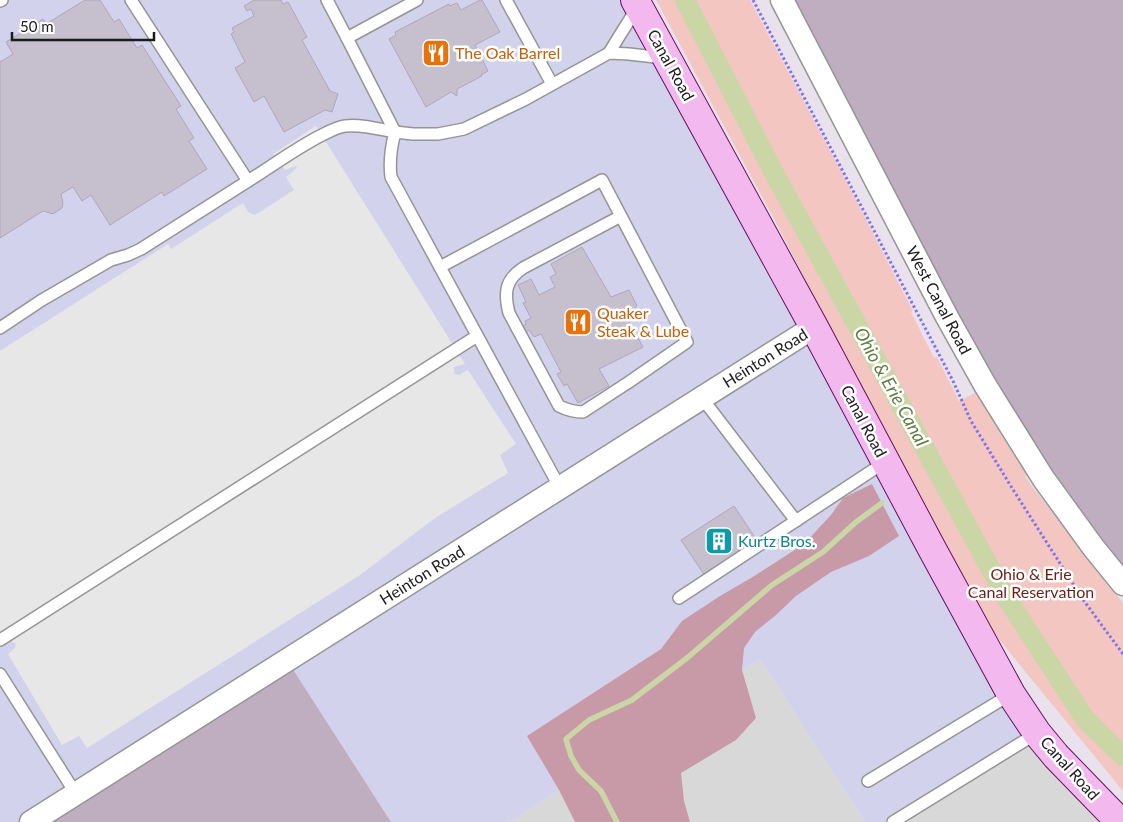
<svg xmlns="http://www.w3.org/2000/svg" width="1123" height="822" viewBox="0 0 1123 822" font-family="Lato,sans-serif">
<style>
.residential{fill:#d8d8d9}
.commercial{fill:#d3d2ec}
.construction{fill:#bfaebf}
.forest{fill:#c89aa7}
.park{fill:#f3c6c2}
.parking{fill:#e7e7e7}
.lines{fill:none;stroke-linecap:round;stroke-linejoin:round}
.stream{stroke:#cbd6a6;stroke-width:5.5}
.canal{stroke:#cbd6a6;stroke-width:20}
.building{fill:#c6c0ce;stroke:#b0a6bc}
.service-casing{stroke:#959595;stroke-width:14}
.minor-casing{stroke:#959595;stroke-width:25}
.secondary-casing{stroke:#660f5c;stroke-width:30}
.path{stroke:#8073ec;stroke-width:3;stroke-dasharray:2.5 2.5;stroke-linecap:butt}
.service{stroke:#fff;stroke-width:11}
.minor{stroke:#fff;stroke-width:22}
.secondary{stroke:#f3b9ef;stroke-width:28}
.labels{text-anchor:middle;stroke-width:5;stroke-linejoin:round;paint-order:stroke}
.food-label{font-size:16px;fill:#c56008;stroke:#fff;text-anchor:start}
.street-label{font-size:16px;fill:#1b1b1b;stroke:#fff}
.culture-label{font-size:16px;fill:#0d838f;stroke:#fff;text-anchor:start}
.park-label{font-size:16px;fill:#6e1d15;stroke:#fff}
.water-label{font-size:18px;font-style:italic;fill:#5f7d42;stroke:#fff}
</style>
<rect width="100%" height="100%" fill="#e9e2ec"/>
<g class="residential">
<polygon points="760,659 865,822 510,822"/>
<polygon points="1037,733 1120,822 893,822"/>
</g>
<polygon class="commercial" points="0,0 635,0 1037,733 893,822 865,822 760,659 510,822 391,822 287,660 31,822 0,822"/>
<g class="construction">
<polygon points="782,0 1123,0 1123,584 1066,510"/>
<polygon points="287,660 391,822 31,822"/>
</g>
<polygon class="forest" points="872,484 899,536 869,556 831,572 796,596 776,615 755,632 744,648 742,670 756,718 736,740 681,773 684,801 690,822 575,822 559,790 527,736 661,649 682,621 720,596 751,578 804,544 831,515 843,498"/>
<polygon class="park" points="656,0 750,0 845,179 913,311 911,312 934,358 937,357 959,401 987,387 1034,470 1025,477 1123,603 1123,791 975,610 773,217"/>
<polygon class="parking" points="316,126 465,364 454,367 454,374 459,375 468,370 516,444 500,455 508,473 435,518 360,575 87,748 79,736 62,745 8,654 15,648 16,644 0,634 0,351 168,244 171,249 243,203 248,212 254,215 260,212 294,190 286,177 297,168 296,166 285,170 273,154"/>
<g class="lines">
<polyline class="stream" points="617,822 601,791 579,770 571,756 566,739 589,720 632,700 687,658 772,585 823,552 856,522 882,503"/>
<polyline class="canal" points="685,0 774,173 1006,597 1085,719 1123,756"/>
</g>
<g class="building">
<polygon points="85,0 100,0 114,22 119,19 137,48 142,45 181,106 176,109 194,138 189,141 207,169 164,196 162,192 110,225 91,195 82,201 73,187 61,194 63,203 62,208 53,214 43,211 0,238 0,62 13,54 6,42 43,19 46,24"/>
<polygon points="254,0 281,0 283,4 288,2 307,37 302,40 330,91 338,94 332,112 325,110 284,132 264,96 254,102 235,68 245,62 231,34 234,32 232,28 254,16 251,9 247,11 244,6"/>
<polygon points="480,0 482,0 500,32 475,45 488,71 481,75 482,76 457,89 457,96 451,92 426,107 389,39 396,35 395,32 449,4 450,6 457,3 461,10"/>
<polygon points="582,247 611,297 629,290 637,306 625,315 643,347 599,369 609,386 578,403 567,384 564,386 557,374 561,372 541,334 534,337 529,330 526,332 523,326 526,324 525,321 531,318 523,303 526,302 518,285 531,279 539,295 555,287 550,277 556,274 551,264"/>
<polygon points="734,506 758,542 705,576 681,540"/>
</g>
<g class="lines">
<g class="service-casing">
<g id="service">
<path d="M131 0 248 181C272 166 295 149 320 136 328 132 337 127 345 126 361 124 379 129 395 132"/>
<polyline points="327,0 347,38"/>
<polyline points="506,0 552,84"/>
<polyline points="0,1 2,0"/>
<polyline points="609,53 620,35 637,8"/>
<polyline points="395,132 347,38 417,0"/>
<path d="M440 267 602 180 687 342 629 382 583 412C573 412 567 410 559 406L509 313C504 293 505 280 523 268L621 216"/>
<polyline points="0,328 42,300 111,260 128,255 141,249 248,181"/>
<polyline points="702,398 796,521"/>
<path d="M560 488 391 177C389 161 391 147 395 132L413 134H438L464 129 526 99 609 53 629 54 664 58"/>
<polyline points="679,598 885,462"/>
<polyline points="0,640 477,336"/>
<polyline points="0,674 76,794"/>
<polyline points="868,781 1011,694"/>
<polyline points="893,822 1037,733"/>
</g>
</g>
<g class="minor-casing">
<g id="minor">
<polyline points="782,0 947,317 985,385 1043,478 1093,547 1123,584"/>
<polyline points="31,822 814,327"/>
</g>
</g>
<g class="secondary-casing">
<polyline id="secondary" points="635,0 814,327 931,547 1011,694 1037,733 1056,756 1120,822"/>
</g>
<polyline class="path" points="753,0 953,381 971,421 1012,488 1084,601 1123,654"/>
<use href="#service" class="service"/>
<use href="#minor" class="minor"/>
<use href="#secondary" class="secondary"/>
</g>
<defs>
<g id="restaurant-square" transform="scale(1.4375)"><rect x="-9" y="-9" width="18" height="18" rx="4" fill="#e8710a" stroke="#fff"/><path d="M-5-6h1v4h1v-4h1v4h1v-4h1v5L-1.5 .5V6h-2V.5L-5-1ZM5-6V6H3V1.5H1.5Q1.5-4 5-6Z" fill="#fff"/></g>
<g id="building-square" transform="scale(1.4375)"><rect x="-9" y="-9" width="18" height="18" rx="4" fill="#0f9aa8" stroke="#fff"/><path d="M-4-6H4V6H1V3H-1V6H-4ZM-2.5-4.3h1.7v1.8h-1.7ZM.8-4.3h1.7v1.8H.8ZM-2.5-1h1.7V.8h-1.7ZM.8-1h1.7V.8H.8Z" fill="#fff"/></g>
</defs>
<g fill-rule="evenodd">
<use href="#restaurant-square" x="436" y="53"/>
<use href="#restaurant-square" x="578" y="322"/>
<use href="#building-square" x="719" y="541"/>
</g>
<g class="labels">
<g class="food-label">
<text x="455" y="59">The Oak Barrel</text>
<text x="597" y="319">Quaker<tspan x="597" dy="18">Steak &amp; Lube</tspan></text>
</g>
<g class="street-label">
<text transform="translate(671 65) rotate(61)" y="6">Canal Road</text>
<text transform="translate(939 300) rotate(62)" y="6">West Canal Road</text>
<text transform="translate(765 358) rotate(-32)" y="6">Heinton Road</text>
<text transform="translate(864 421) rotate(62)" y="6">Canal Road</text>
<text transform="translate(422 575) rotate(-32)" y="6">Heinton Road</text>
<text transform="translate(1070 768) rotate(48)" y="6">Canal Road</text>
</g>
<g class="culture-label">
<text x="738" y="547">Kurtz Bros.</text>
</g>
<g class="park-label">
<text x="1031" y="580">Ohio &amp; Erie<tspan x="1031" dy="18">Canal Reservation</tspan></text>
</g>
<g class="water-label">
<text transform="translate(891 387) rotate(61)" y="6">Ohio &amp; Erie Canal</text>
</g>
</g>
<path d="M12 32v8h142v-8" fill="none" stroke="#1b1b1b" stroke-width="2.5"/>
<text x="20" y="32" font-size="15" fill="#1b1b1b" stroke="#ffffff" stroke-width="4" paint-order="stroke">50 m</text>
</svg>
